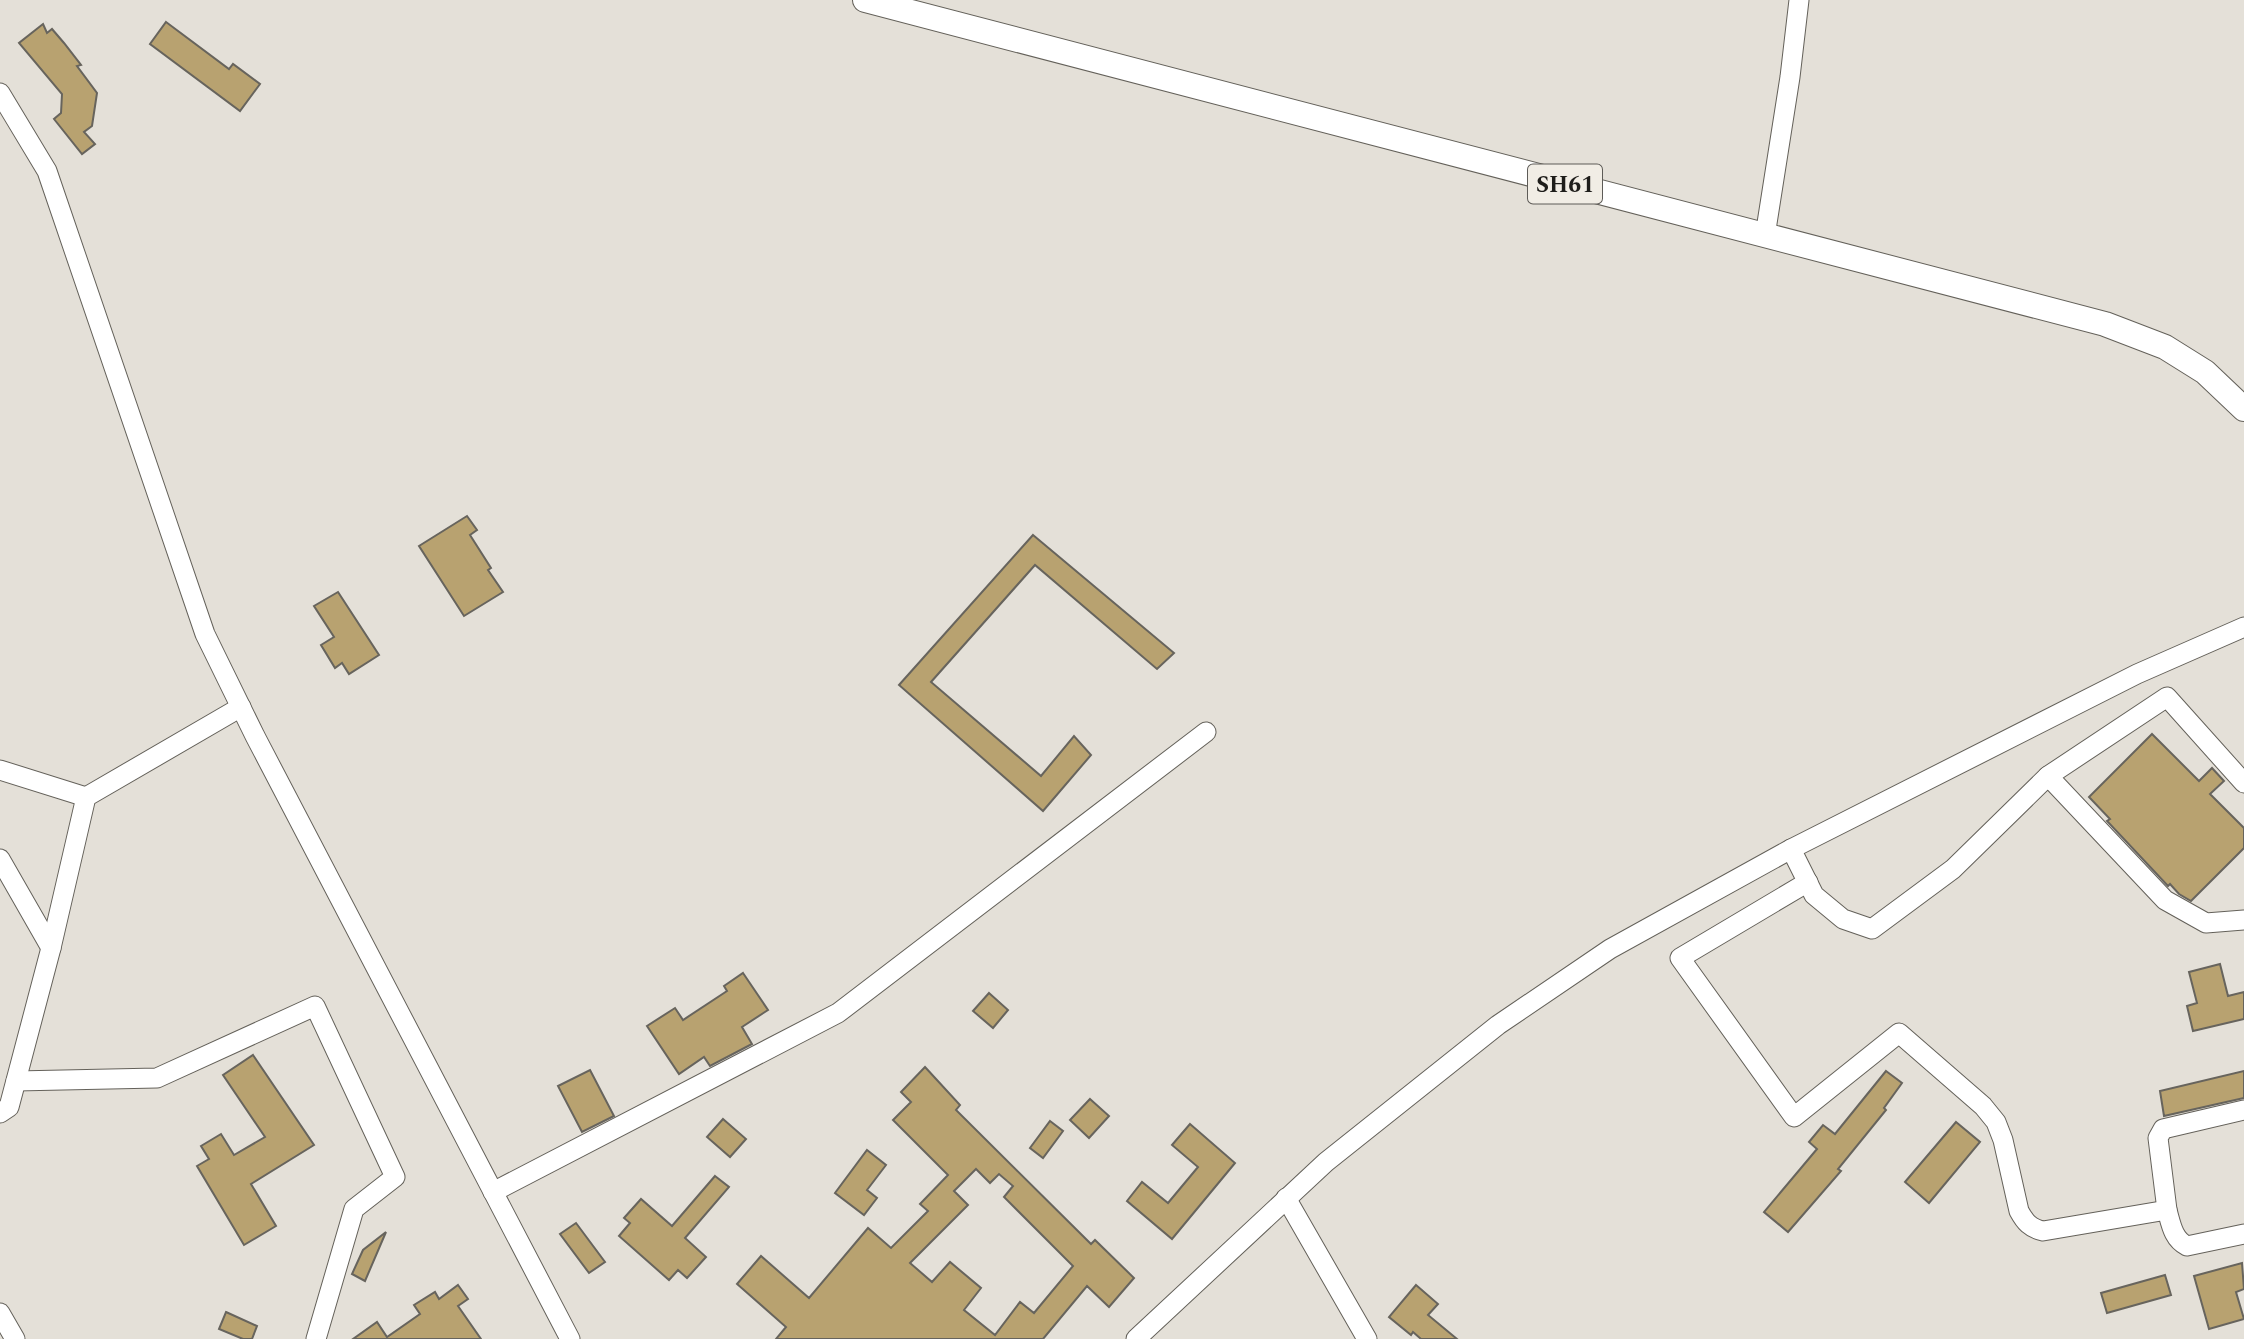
<svg xmlns="http://www.w3.org/2000/svg" width="2244" height="1339" viewBox="0 0 2244 1339" font-family="Spectral,serif">
<style>
.building{fill:#b8a270;stroke:#67645d;stroke-width:2;fill-rule:evenodd}
.lines{fill:none;stroke-linecap:round;stroke-linejoin:round}
.minor-casing{stroke:#64615a;stroke-width:21}
.major-casing{stroke:#64615a;stroke-width:26}
.minor{stroke:#fff;stroke-width:19}
.major{stroke:#fff;stroke-width:24}
.labels{text-anchor:middle;stroke-width:6;stroke-linejoin:round;paint-order:stroke}
.shield{fill:#f1ede5;stroke:#5d5b57;stroke-width:2}
.shield-label{font-size:23px;font-weight:bold;fill:#1e1d1a}
</style>
<rect width="100%" height="100%" fill="#e4e0d8"/>
<g class="building">
<polygon points="166,22 229,69 233,64 260,84 240,111 150,44"/>
<polygon points="43,24 47,33 52,29 64,43 81,65 77,66 97,93 92,126 84,132 95,144 82,154 54,119 61,113 62,94 19,43"/>
<polygon points="467,516 477,530 470,535 491,568 488,570 503,592 464,616 419,546"/>
<polygon points="1033,535 1174,653 1157,669 1035,565 931,682 1041,776 1074,736 1091,755 1043,811 899,685"/>
<polygon points="338,592 379,655 349,674 342,663 335,668 321,645 334,637 314,606"/>
<polygon points="2152,734 2199,781 2212,768 2224,781 2210,794 2244,828 2244,848 2191,901 2179,894 2170,884 2168,886 2107,821 2110,819 2089,797"/>
<polygon points="2220,964 2228,996 2244,992 2244,1019 2193,1031 2187,1006 2197,1003 2189,972"/>
<polygon points="743,973 768,1010 742,1027 752,1044 710,1066 704,1057 679,1074 647,1026 675,1008 683,1020 727,991 724,986"/>
<polygon points="989,993 1008,1010 993,1028 973,1011"/>
<polygon points="253,1055 314,1145 251,1184 276,1226 244,1245 197,1166 209,1159 201,1146 221,1134 234,1155 265,1137 223,1075"/>
<path d="M925 1067 960 1105 956 1110 1091 1244 1095 1240 1134 1278 1109 1307 1087 1286 1043 1339H776L786 1327 737 1284 761 1256 809 1298 868 1228 891 1248 928 1211 920 1204 948 1175 893 1120 911 1102 901 1092ZM976 1169 990 1183 999 1174 1013 1186 1004 1197 1073 1266 1034 1313 1020 1302 995 1335 964 1310 981 1288 950 1262 932 1282 910 1263 968 1205 954 1191Z"/>
<polygon points="590,1070 614,1116 582,1132 558,1086"/>
<polygon points="1886,1071 1902,1083 1884,1108 1886,1110 1838,1169 1841,1171 1788,1232 1764,1212 1817,1149 1809,1142 1823,1125 1835,1134"/>
<polygon points="2244,1071 2244,1098 2164,1116 2160,1091"/>
<polygon points="1090,1099 1109,1116 1089,1138 1070,1120"/>
<polygon points="723,1119 746,1139 730,1157 707,1137"/>
<polygon points="1050,1121 1063,1131 1043,1158 1030,1148"/>
<polygon points="1956,1122 1980,1142 1929,1203 1905,1182"/>
<polygon points="1190,1124 1235,1163 1172,1239 1127,1201 1142,1182 1168,1203 1198,1167 1172,1145"/>
<polygon points="867,1150 886,1165 867,1190 877,1198 864,1215 835,1193"/>
<polygon points="715,1176 729,1187 685,1238 706,1257 687,1278 678,1270 669,1280 619,1236 630,1223 624,1218 641,1199 672,1226"/>
<polygon points="576,1223 605,1262 589,1273 560,1234"/>
<polygon points="386,1232 365,1281 352,1274 363,1250"/>
<polygon points="2242,1263 2244,1289 2236,1292 2244,1319 2209,1329 2194,1276"/>
<polygon points="2165,1275 2171,1295 2107,1313 2101,1293"/>
<polygon points="458,1285 468,1299 458,1306 481,1339 353,1339 377,1322 387,1337 420,1314 414,1305 435,1292 439,1299"/>
<polygon points="1416,1285 1438,1304 1428,1315 1457,1339 1421,1339 1413,1332 1411,1335 1389,1317"/>
<polygon points="226,1312 257,1326 252,1339 243,1339 219,1329"/>
</g>
<g class="lines">
<g class="minor-casing">
<g id="minor">
<polyline points="0,93 47,171 205,634 255,736 570,1339"/>
<polyline points="1765,236 1790,77 1799,0"/>
<polyline points="0,770 86,797"/>
<polyline points="2048,776 2167,697 2244,783"/>
<polyline points="1791,849 1814,895 1843,919 1872,929 1953,869 2048,776 2165,900 2206,923 2244,920"/>
<polyline points="0,859 51,948"/>
<path d="M1808 882 1680 958 1794 1117 1899 1033 1983 1106 1996 1122 2003 1140 2019 1211C2025 1222 2030 1228 2043 1231L2167 1210C2171 1224 2173 1239 2187 1246L2244 1234"/>
<polyline points="16,1081 157,1078 315,1006 395,1177 354,1209 316,1339"/>
<polyline points="0,1113 9,1107 51,948 86,797 241,707"/>
<polyline points="493,1192 838,1013 1206,732"/>
<polyline points="1286,1198 1367,1339"/>
<polyline points="2167,1210 2158,1138 2163,1129 2244,1110"/>
<polyline points="0,1313 15,1339"/>
<polyline points="1136,1339 1326,1162 1498,1025 1610,949 1791,849 2137,674 2244,627"/>
</g>
</g>
<g class="major-casing">
<polyline id="major" points="865,0 2105,324 2165,347 2205,372 2244,409"/>
</g>
<use href="#minor" class="minor"/>
<use href="#major" class="major"/>
</g>
<g class="labels">
<rect class="shield" x="1528" y="164.5" width="74" height="39" rx="5"/>
<g class="shield-label">
<text x="1565" y="192">SH61</text>
</g>
</g>
</svg>
